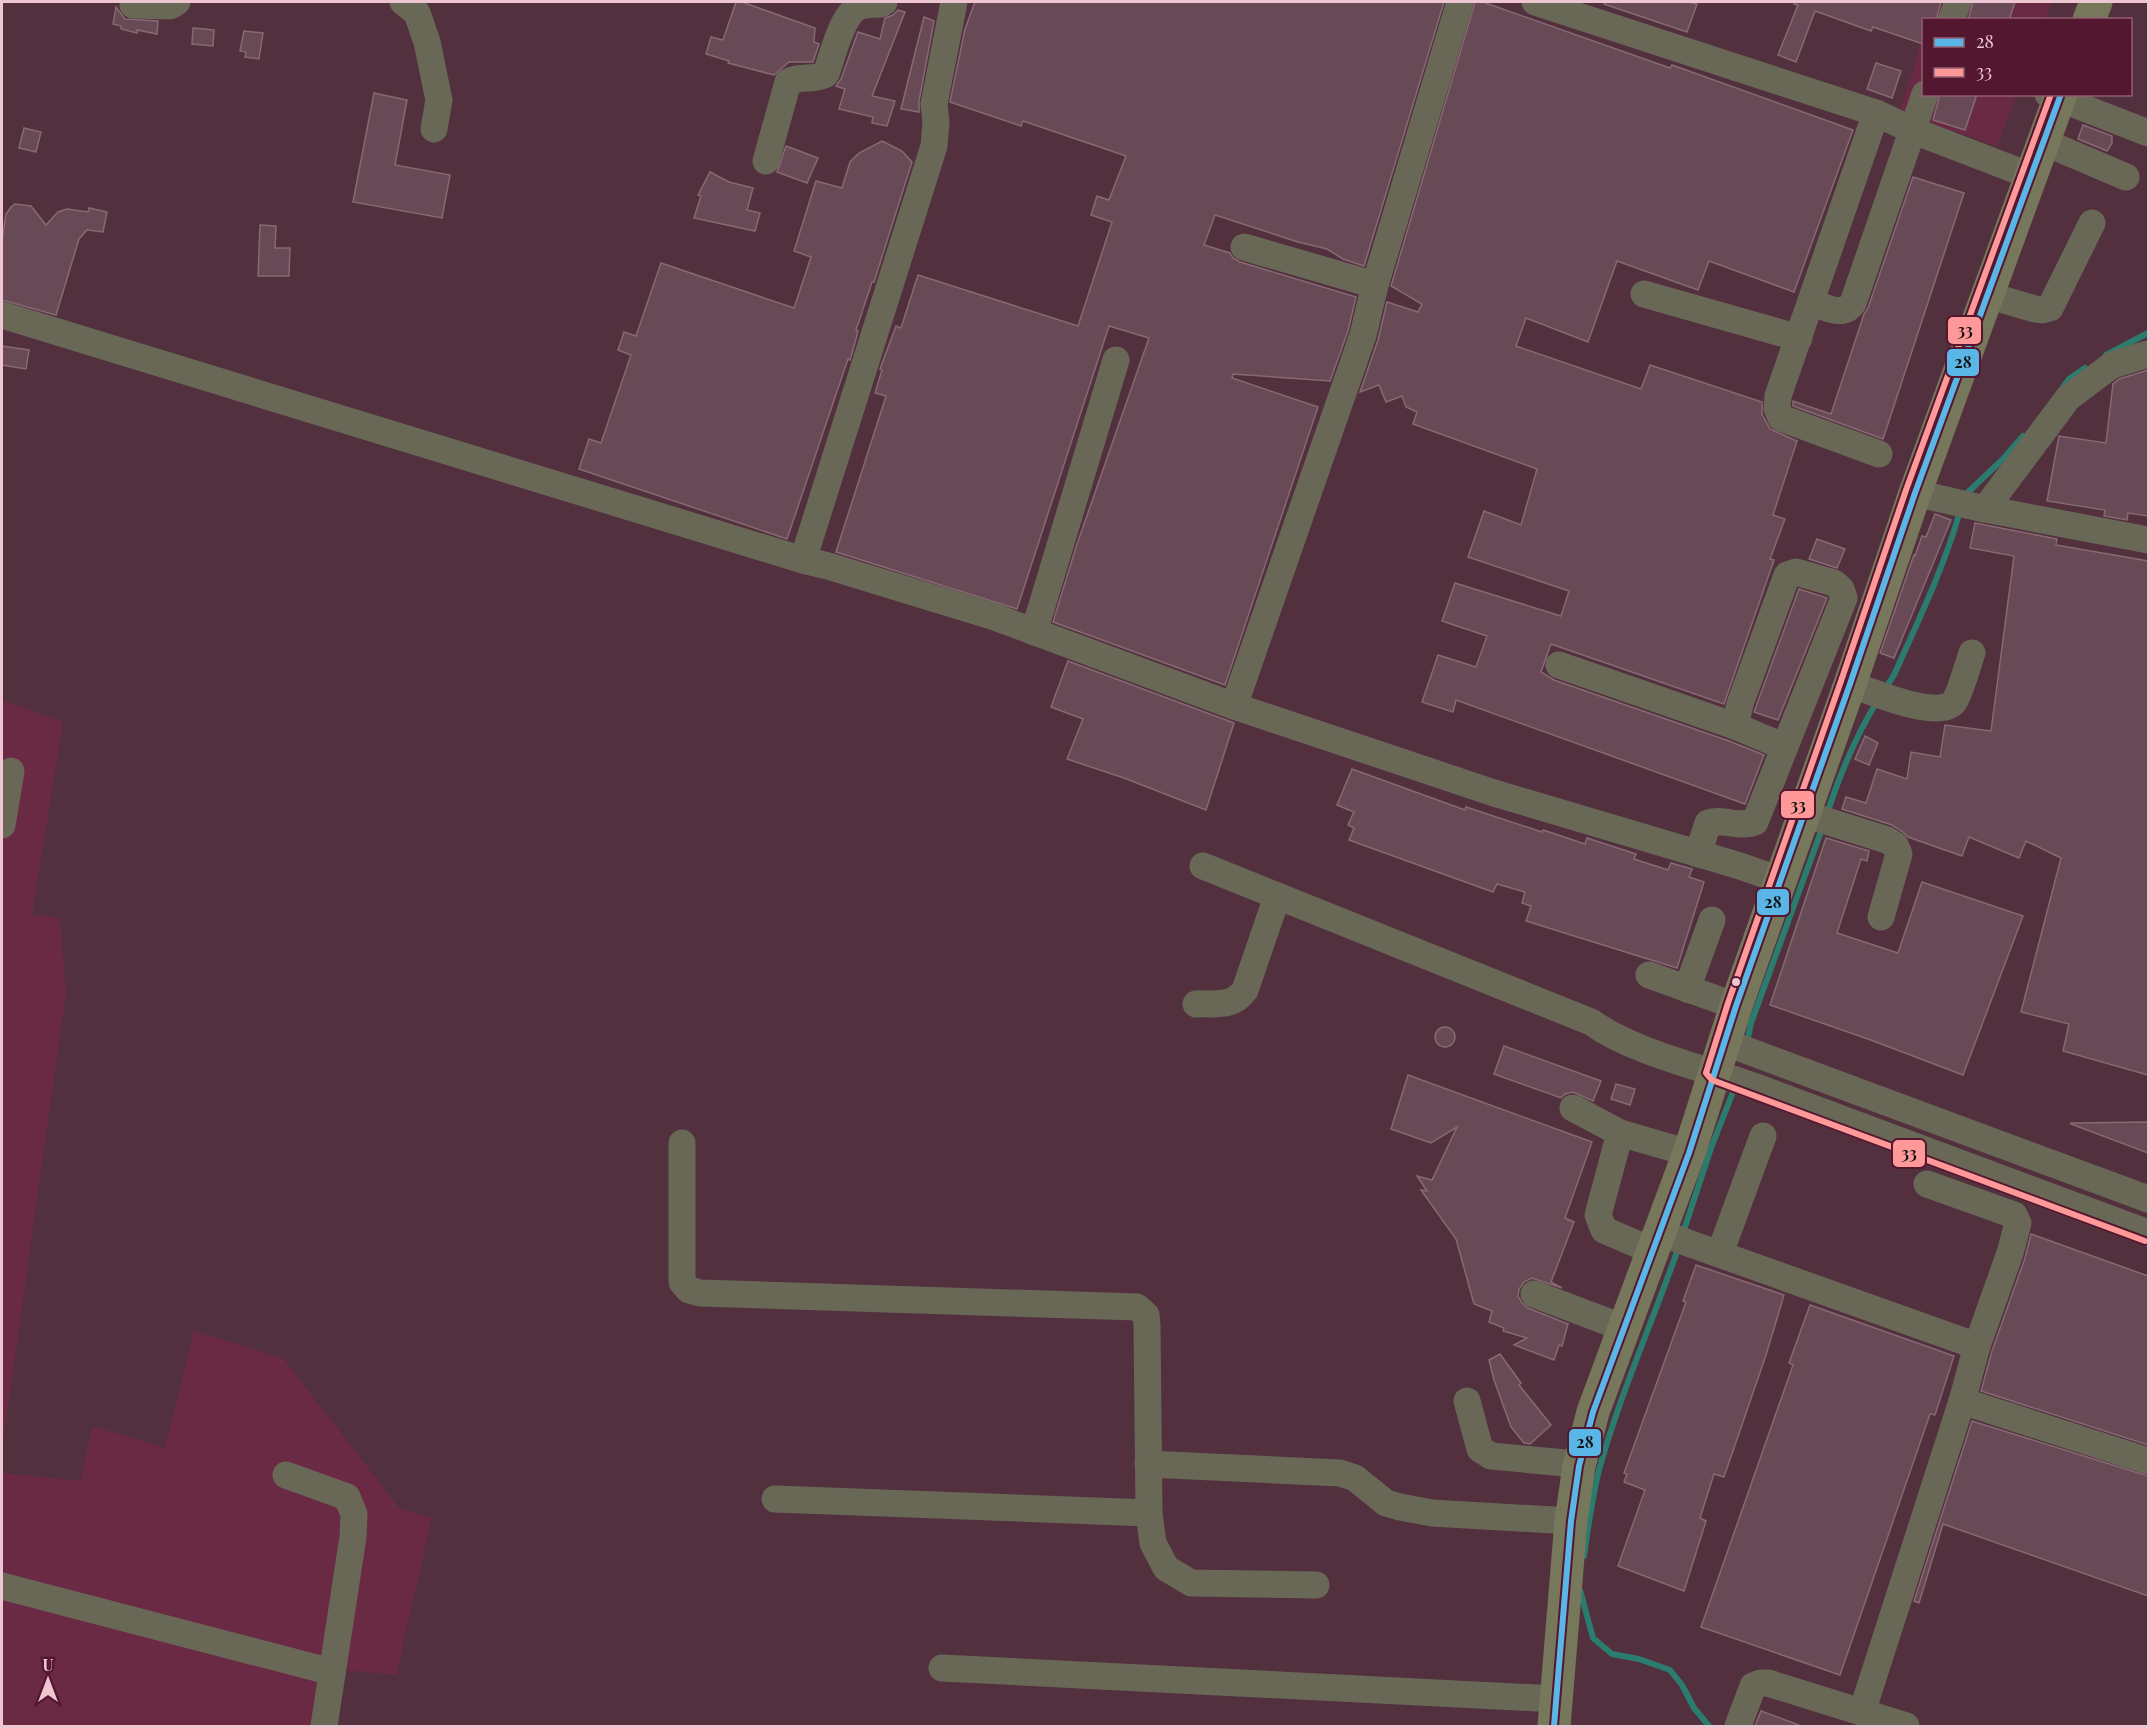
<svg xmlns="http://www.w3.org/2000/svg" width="2150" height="1728" viewBox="0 0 2150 1728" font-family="'Playfair Display',serif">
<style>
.built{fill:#6b2a43}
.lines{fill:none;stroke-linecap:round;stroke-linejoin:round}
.stream{stroke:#2b7c6e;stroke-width:6}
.building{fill:#674a55;stroke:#866973;stroke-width:1.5}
.minor{stroke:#696857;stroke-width:27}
.major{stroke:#77785b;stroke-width:33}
.bus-1-casing{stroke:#541730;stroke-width:10}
.bus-2-casing{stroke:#541730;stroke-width:10}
.bus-1{stroke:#5ab6e6;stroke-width:6}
.bus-2{stroke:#f99;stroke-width:6}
.bus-dot{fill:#edc6d1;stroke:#541730;stroke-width:2}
.line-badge{stroke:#541730;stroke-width:2}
.pale-badge-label{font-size:16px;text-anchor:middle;font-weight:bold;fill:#111}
</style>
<rect width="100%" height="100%" fill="#52303e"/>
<g class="built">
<polygon points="1936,2 2052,2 2045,19 1930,20"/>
<polygon points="1923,38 1924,94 2017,95 1997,146 1899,113"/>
<polygon points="2,700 63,722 32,915 60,918 66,993 2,1449"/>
<polygon points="194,1331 283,1358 400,1509 432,1518 396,1675 344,1670 335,1726 2,1726 2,1473 80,1481 93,1426 165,1448"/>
</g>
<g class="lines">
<g class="stream">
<polyline points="2106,355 2148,333"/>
<polyline points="2063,387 2069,379 2085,368"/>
<polyline points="1965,495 2003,459 2023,436"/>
<path d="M1885 689 1894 675C1918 621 1944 568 1960 511"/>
<path d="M1827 814C1840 774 1856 735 1878 700"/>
<polyline points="1747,1043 1751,1023 1823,826"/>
<polyline points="1683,1233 1711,1148 1735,1087"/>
<path d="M1584 1556C1588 1527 1592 1498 1599 1470 1620 1394 1653 1321 1679 1246"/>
<polyline points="1580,1590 1593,1638 1612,1654 1639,1659 1670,1670 1682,1685 1694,1708 1709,1726"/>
</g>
</g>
<g class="building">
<polygon points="736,2 742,2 815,28 814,42 819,44 813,62 789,62 774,75 728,63 729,61 706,54 711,37 723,40"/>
<polygon points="975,2 1444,2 1364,266 1343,259 1327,249 1298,242 1215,215 1204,245 1230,253 1233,258 1240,262 1356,297 1348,331 1330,381 1233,374 1232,378 1318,407 1225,685 1053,622 1076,547 1149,338 1109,326 1017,609 836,552 886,396 875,393 882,370 880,369 896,326 901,328 918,275 1078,326 1112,222 1091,215 1097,196 1109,200 1126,156 1023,121 1021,126 950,102 965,29"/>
<polygon points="1475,2 1483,2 1670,68 1672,65 1853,130 1794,292 1709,261 1698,290 1617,261 1588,342 1526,318 1516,346 1641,389 1650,365 1762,402 1762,414 1770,429 1797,441 1773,515 1785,519 1770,559 1774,560 1724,704 1551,644 1541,672 1554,680 1729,741 1764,755 1745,804 1456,700 1453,712 1422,702 1438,655 1476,667 1487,636 1442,621 1455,583 1561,616 1569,591 1468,557 1484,511 1521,525 1537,469 1413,424 1417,412 1406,407 1402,396 1386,402 1379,385 1360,392 1378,340 1387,302 1418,312 1422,304 1391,286"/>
<polygon points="1605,2 1688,2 1697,4 1687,32 1604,4"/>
<polygon points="1795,2 1941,2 1936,20 1923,20 1923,44 1873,27 1871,31 1815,11 1796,62 1778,55 1798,5 1794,4"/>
<polygon points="1973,2 2015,2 2009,20 1968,20"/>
<polygon points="116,7 125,19 158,21 157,34 137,30 137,33 121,29 121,26 113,24"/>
<polygon points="898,10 905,12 872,96 895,101 887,126 872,123 873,117 839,109 845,89 836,86 841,79 858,32 880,39 885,18 893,15"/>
<polygon points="924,17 934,21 919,101 919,112 901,109"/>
<polygon points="193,28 214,30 213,46 192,44"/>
<polygon points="244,31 263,33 259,59 245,57 246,52 240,51"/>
<polygon points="1876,63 1901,71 1892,98 1867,89"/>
<polygon points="374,93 407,100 395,165 450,175 442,218 353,202"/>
<polygon points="1940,94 1977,94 1965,130 1933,120"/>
<polygon points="2083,125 2112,136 2112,143 2107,151 2078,139"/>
<polygon points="24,128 41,132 36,152 19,148"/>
<polygon points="882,141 902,151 912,162 874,282 872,282 856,330 858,331 856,339 850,360 848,359 787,539 579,469 589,439 601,443 631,355 618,350 624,332 636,336 661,263 794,308 811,257 794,251 816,181 842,188 850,162 859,153"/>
<polygon points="786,146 818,158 807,183 777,172"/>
<polygon points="710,172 729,182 753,188 747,210 760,213 755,231 694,218 701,196 698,195"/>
<polygon points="1913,177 1964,193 1883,439 1793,406 1793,401 1831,414 1864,314 1868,308"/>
<polygon points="15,204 31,206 46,225 58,212 67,209 88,212 89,208 107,212 103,232 87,230 79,239 56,315 2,300 2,241 6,214 11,207"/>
<polygon points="260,225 276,226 275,248 290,248 289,276 258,276"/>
<polygon points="2,346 29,350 26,369 2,365"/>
<polygon points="2148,370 2148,516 2128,513 2127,520 2104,516 2105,510 2047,501 2059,436 2106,443 2113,384 2119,379"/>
<polygon points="1935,514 1951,520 1894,658 1880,653 1914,555 1915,556 1922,536 1926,537"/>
<polygon points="1975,523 2057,539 2056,545 2148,561 2148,1075 2063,1051 2069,1024 2021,1012 2061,858 2026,841 2019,858 1969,837 1962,856 1908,837 1903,832 1892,825 1842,809 1846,797 1866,803 1877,769 1907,779 1911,752 1940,757 1945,725 1991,731 2014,556 1970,548"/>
<polygon points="1817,539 1845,549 1837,568 1809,559"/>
<polygon points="1799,589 1827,598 1778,720 1754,712"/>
<polygon points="1068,661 1234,723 1206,810 1124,778 1067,759 1083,719 1051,707"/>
<polygon points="1865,736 1878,743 1869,765 1855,759"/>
<polygon points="1352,769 1465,810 1466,807 1542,832 1543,830 1585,844 1587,838 1636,854 1634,859 1668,870 1671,863 1692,869 1689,877 1704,882 1677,968 1526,921 1531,906 1522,903 1525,892 1497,884 1493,892 1349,840 1354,828 1348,825 1354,812 1337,805"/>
<polygon points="1826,838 1869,851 1867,861 1861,859 1837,933 1898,953 1922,882 2023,916 1963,1075 1868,1039 1770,1005"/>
<circle cx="1445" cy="1037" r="10"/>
<polygon points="1504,1046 1601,1081 1593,1101 1573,1092 1565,1094 1561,1098 1494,1074"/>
<polygon points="1408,1075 1592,1142 1565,1218 1574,1222 1551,1282 1562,1288 1532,1278 1524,1282 1519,1289 1518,1296 1522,1303 1528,1308 1568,1324 1562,1346 1559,1345 1554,1360 1514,1345 1527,1338 1503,1331 1504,1328 1489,1322 1492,1311 1474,1304 1456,1239 1421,1190 1427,1191 1417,1176 1432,1180 1457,1127 1431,1143 1391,1129"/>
<polygon points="1616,1084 1635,1089 1630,1105 1611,1099"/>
<polygon points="2148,1122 2148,1153 2071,1124 2071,1123"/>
<polygon points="2031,1234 2148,1276 2148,1445 1981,1391 1992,1351 2025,1258"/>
<polygon points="1696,1265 1784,1295 1766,1355 1724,1477 1714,1474 1700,1518 1706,1521 1684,1591 1618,1566 1645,1490 1624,1482 1627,1474 1624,1473 1686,1302 1683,1301"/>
<polygon points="1810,1305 1954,1356 1935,1415 1930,1414 1840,1675 1701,1627 1793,1365 1789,1363"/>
<polygon points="1500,1354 1521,1383 1519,1385 1551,1425 1530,1444 1524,1443 1511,1427 1494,1380 1489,1360"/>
<polygon points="1972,1421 2148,1476 2148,1596 1943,1524 1919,1603 1914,1601"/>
<polygon points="1761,1711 1799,1725 1798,1726 1755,1726"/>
</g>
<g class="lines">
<g class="minor">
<polyline points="403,2 417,13 427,42 439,100 434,129"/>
<polyline points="1460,2 1375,285 1363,335 1234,706 1494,793 1740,866 1780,880"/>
<polyline points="1535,2 1876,113 1914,131 2031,176"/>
<polyline points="133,5 170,6 177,2"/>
<polyline points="1951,20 1958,2"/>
<polyline points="2048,94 2148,133"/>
<polyline points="1876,113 1778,396 1777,408 1781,418 1879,454"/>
<polyline points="2044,142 2126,177"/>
<path d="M766 161 788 82C799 75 814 81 826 74 832 57 842 15 858 7 865 4 873 4 881 4L884 2"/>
<polyline points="1244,247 1375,285"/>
<polyline points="1644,294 1799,338"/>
<polyline points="1987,295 2035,309 2042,310 2050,308 2092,223"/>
<path d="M1811 302C1825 307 1843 318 1853 303L1925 94"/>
<polyline points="2,315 803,560 828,566 992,616 1234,706"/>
<polyline points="2148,354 2112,365 2068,398 1985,509 2148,540"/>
<polyline points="1915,493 1985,509"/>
<polyline points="803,560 934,146 936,122 934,104 954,2"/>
<polyline points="1034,632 1116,360"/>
<polyline points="1559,665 1735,726"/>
<path d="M1850 684C1870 691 1939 721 1954 702 1960 694 1968 664 1972 653"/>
<polyline points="1804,814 1887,840 1895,845 1899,854 1881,917"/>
<polyline points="2,825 11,771"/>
<path d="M1698 854 1708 823C1723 818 1740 828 1755 822L1844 598 1841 589 1834 583 1796 572 1787 575 1740 704 1735 726 1785 747"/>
<path d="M1203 866 1591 1022C1634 1053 1705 1068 1756 1087 1887 1136 2018 1185 2148 1233"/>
<polyline points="1649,975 1736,1006"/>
<polyline points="1687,989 1712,920"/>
<path d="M1196 1004C1216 1003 1232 1008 1245 990L1277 897"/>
<polyline points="1724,1042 2148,1199"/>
<polyline points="1573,1108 1620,1133 1598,1215 1604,1230 1653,1251"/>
<polyline points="1620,1133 1689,1153"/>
<polyline points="682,1143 682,1282 689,1290 700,1293 1137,1307 1146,1315 1147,1325 1149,1513 1153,1543 1166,1568 1191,1583 1316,1585"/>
<polyline points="1927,1184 2014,1215 2018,1223 2010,1253 1977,1346"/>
<polyline points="1660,1233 1977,1346 1962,1401 1862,1712"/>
<polyline points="1720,1253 1763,1136"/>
<polyline points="1534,1294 1624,1328"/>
<polyline points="1467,1401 1480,1449 1491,1456 1565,1463 1579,1466"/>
<polyline points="1962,1401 2148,1461"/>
<polyline points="1148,1464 1340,1473 1355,1478 1386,1503 1400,1507 1432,1513 1571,1521"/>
<polyline points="286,1475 347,1497 354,1514 353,1537 324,1726"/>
<polyline points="775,1499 1149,1513"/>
<polyline points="2,1586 332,1672"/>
<polyline points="942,1668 1557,1699"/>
<polyline points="1738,1726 1753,1686 1761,1683 1768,1683 1906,1726"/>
</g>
<g class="major">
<polyline points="2089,20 2096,2"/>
<polyline points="1554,1726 1571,1521 1579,1466 1593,1412 1689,1153 1736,1006 1850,684 1915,493 2061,94"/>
</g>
<g class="bus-1-casing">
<polyline id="bus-1" points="1554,1726 1571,1521 1579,1466 1593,1412 1689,1153 1736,1006 1850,684 1915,493 2061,94"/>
</g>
<g class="bus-2-casing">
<polyline id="bus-2" points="2051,94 1906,490 1841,681 1728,1003 1706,1073 1712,1080 2145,1241"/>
</g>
<use href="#bus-1" class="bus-1"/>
<use href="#bus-2" class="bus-2"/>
</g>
<circle class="bus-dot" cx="1736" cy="982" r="5"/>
<g class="line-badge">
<rect x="1947" y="316" width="35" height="29" rx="6" fill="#f99"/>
<rect x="1946" y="348" width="34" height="29" rx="6" fill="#5ab6e6"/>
<rect x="1780" y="790" width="35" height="29" rx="6" fill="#f99"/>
<rect x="1756" y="888" width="34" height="28" rx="6" fill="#5ab6e6"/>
<rect x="1892" y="1139" width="34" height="29" rx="6" fill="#f99"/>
<rect x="1568" y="1428" width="34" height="29" rx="6" fill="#5ab6e6"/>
</g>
<g class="pale-badge-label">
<text x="1965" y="336">33</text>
<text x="1963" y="368">28</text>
<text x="1798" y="811">33</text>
<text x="1773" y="908">28</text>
<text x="1909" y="1159">33</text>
<text x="1585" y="1448">28</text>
</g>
<rect width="2150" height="1728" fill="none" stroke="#edc6d1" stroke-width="6"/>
<rect x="1922" y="18" width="210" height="78" fill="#541730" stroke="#915d70" stroke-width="1.5"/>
<rect x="1934" y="38" width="30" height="9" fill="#5ab6e6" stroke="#915d70" stroke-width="1.5"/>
<text x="1976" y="48" font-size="18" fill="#edc6d1">28</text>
<rect x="1934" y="68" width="30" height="9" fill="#ff9999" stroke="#915d70" stroke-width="1.5"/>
<text x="1976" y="78" font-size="18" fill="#edc6d1">33</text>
<g transform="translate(48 1680)" stroke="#541730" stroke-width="4.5" paint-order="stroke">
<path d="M0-4.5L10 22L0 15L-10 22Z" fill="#edc6d1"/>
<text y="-9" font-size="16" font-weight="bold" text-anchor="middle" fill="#edc6d1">U</text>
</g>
</svg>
